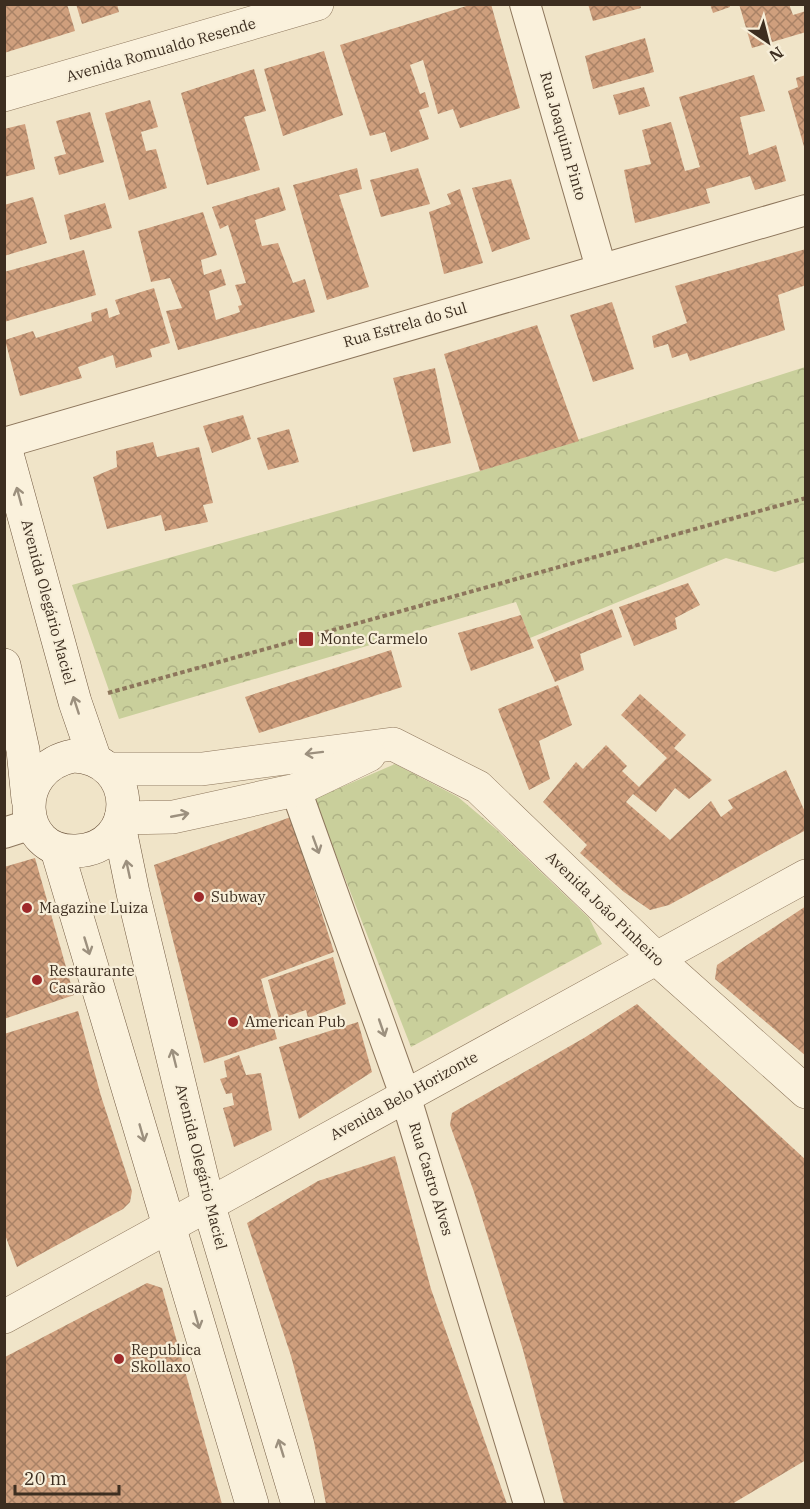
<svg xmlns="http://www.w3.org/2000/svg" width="810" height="1509" viewBox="0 0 810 1509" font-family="'IBM Plex Serif',serif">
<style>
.forest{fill:url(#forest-crowns)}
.building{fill:url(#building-cross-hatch)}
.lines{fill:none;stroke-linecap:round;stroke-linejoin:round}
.minor-casing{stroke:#8d765c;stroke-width:32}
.tertiary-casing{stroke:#8d765c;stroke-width:34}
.secondary-casing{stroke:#6f573f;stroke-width:34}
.path{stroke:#8d765c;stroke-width:4;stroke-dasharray:4.5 3;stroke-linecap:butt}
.minor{stroke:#faf1dc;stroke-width:30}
.tertiary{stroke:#faf1dc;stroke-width:33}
.secondary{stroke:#faf1dc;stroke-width:33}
.oneway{stroke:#9c907e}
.poi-dot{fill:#9e2a2b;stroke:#f7eed8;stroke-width:2}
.labels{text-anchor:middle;stroke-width:4.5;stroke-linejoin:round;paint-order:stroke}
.street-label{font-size:15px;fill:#3d2e20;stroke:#f7eed8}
.poi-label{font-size:15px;fill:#3d2e20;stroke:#f7eed8;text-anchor:start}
</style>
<defs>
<pattern id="forest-crowns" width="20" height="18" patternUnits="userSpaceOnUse" patternTransform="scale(1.5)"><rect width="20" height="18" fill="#c9cf9b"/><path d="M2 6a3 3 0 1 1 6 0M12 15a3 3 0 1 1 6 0" fill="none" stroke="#aeb285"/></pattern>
<pattern id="building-cross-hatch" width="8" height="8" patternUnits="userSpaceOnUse" patternTransform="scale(1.5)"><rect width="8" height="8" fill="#cf9f7d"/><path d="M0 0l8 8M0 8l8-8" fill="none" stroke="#a98266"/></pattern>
</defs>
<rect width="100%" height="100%" fill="#f0e4c8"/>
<g class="forest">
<polygon points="805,367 805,562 775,572 726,558 530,638 516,602 119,719 72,585 480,471"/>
<polygon points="395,764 458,797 496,829 589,918 602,944 411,1047 314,799"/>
</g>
<g class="building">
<polygon points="4,4 67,4 75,31 4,53"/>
<polygon points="76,4 117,4 119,12 82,24"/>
<polygon points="473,4 491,4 520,108 460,128 453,109 438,114 423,60 410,65 420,94 425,92 429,107 419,110 429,139 391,152 385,132 370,136 340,45"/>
<polygon points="588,4 640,4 641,8 593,21"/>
<polygon points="710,4 729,4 730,7 713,13"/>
<polygon points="739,4 789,4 793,15 806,11 806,32 752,48"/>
<polygon points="645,38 654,72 593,89 585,56"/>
<polygon points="324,51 343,115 283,136 264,69"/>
<polygon points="254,69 266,111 244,117 260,170 207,185 181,93"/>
<polygon points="754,75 765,111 740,117 749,155 776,145 786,181 755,190 750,176 706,189 710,203 635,223 624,170 651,164 642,130 671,122 685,171 700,167 679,97"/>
<polygon points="806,75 806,150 805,150 788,91 798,87 796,78"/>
<polygon points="644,87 650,106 619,115 613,95"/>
<polygon points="150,100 158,127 141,132 146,151 156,149 167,188 129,200 105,113"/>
<polygon points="90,112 104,162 59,175 54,157 66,154 56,121"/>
<polygon points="25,124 35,169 4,177 4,129"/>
<polygon points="357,168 362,189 339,195 369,287 327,300 293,185"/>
<polygon points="418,168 430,204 381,217 370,180"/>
<polygon points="511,179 530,239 492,252 472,188"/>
<polygon points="279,187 286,210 255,220 262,246 278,243 293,283 305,279 315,312 178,350 166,311 182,308 170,278 151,282 138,231 203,212 217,255 201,260 204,275 221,269 226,285 209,291 216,320 240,312 238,306 242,305 235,285 246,283 228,225 220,229 212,207"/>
<polygon points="460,189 483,263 444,274 429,212 451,204 447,194"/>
<polygon points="33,197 47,243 4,256 4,205"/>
<polygon points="105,203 112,228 70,240 64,215"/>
<polygon points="806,249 806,285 778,295 785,330 690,361 687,353 672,358 668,344 654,348 652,336 687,323 675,286"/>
<polygon points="84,250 96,295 4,322 4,272"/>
<polygon points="154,288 170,343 150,349 152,357 116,368 113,355 78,367 82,378 20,396 5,340 33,331 36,338 92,321 91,313 107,308 109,318 120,314 115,300"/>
<polygon points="612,302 634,369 593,382 570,315"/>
<polygon points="537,325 579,441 480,471 444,354"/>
<polygon points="435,368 451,443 413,452 393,378"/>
<polygon points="243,415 251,439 212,453 203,426"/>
<polygon points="289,429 299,462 268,470 257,438"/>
<polygon points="153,442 157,457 199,447 213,503 203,505 208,522 165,531 161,515 107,529 93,477 117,467 116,451"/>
<polygon points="688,583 700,605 675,618 677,629 634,646 619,607"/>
<polygon points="612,609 622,637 580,654 584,670 555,682 537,640"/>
<polygon points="521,615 534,648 471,671 458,633"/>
<polygon points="391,650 402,687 259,733 245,697"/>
<polygon points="558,685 572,725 539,741 550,779 529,790 498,709"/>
<polygon points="640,694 686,735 674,748 712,780 689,799 675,788 656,812 633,794 626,802 670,840 711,801 721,817 733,808 728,800 786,770 806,814 806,830 669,905 650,910 624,892 580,853 587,845 543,802 576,762 583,769 606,745 627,766 622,771 639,787 667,758 621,715"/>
<polygon points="291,817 334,952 261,979 277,1039 204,1063 154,865"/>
<polygon points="35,858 74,995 4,1019 4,867"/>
<polygon points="806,906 806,1056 715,979 717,965"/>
<polygon points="333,957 346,1004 308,1018 306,1010 279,1019 268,980"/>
<polygon points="637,1004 806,1160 806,1460 732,1504 564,1504 523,1350 474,1192 450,1125 452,1113 584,1038"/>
<polygon points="78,1011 101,1096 132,1191 130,1202 123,1209 17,1267 4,1232 4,1034"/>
<polygon points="358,1022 372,1072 299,1119 279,1047"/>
<polygon points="239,1055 246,1075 261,1073 272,1130 234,1147 223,1108 234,1105 232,1093 226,1094 220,1079 227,1077 224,1061"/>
<polygon points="395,1156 431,1289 507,1504 326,1504 314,1442 291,1356 247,1223 318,1181"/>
<polygon points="147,1283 162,1288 222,1504 5,1504 5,1357"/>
</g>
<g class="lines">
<g class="minor-casing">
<g id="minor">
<polyline points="525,4 601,268"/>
<polyline points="4,443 806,210"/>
<polyline points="296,790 405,1095 529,1504"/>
<polyline points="4,833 32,824"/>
</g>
</g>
<g class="tertiary-casing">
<g id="tertiary">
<polyline points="4,95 317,4"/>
<polyline points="110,769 202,769 393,744 478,787 657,959 806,1092"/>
<polyline points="121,818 173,817 296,790 369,755"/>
<polyline points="4,1317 806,876"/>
</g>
</g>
<g class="secondary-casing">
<g id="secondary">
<polyline points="4,443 75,702 95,760"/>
<polyline points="4,665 23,750 28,799"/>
<path d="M73 756C139 758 139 849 76 851 17 854 11 768 73 756Z"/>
<polyline points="119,825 133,893 208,1203 298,1504"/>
<polyline points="57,850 252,1504"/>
</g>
</g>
<polyline class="path" points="108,693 806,498"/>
<use href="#minor" class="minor"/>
<use href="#tertiary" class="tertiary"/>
<use href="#secondary" class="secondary"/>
</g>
<defs><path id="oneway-shaft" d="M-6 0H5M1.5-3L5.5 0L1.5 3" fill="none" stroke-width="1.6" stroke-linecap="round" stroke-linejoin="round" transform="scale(1.5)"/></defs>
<g class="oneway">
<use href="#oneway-shaft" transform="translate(19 496) rotate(-105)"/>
<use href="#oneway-shaft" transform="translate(76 705) rotate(-108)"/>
<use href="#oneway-shaft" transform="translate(314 753) rotate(173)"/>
<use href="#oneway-shaft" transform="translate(180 815) rotate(-11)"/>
<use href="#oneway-shaft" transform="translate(316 845) rotate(70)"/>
<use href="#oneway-shaft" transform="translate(128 869) rotate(-102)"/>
<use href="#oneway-shaft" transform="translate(87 946) rotate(73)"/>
<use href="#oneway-shaft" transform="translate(382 1028) rotate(71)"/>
<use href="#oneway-shaft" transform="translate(174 1058) rotate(-104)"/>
<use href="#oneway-shaft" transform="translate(142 1133) rotate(74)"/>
<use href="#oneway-shaft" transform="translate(197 1320) rotate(74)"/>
<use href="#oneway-shaft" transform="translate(281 1448) rotate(-107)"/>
</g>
<g class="poi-dot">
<rect x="298" y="631" width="16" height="16" rx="3"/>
<circle cx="199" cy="897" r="6"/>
<circle cx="27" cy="908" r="6"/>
<circle cx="37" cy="980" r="6"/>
<circle cx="233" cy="1022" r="6"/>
<circle cx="119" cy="1359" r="6"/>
</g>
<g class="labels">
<g class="street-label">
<text transform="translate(161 50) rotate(-16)" y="5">Avenida Romualdo Resende</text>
<text transform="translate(563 136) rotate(74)" y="5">Rua Joaquim Pinto</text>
<text transform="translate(405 325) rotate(-16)" y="5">Rua Estrela do Sul</text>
<text transform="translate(48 602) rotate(75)" y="5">Avenida Olegário Maciel</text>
<text transform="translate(605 909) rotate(44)" y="5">Avenida João Pinheiro</text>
<text transform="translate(404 1096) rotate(-29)" y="5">Avenida Belo Horizonte</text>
<text transform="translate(201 1167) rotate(76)" y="5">Avenida Olegário Maciel</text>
<text transform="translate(431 1179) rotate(73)" y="5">Rua Castro Alves</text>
</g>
<g class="poi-label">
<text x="320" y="644">Monte Carmelo</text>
<text x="211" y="902">Subway</text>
<text x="39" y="913">Magazine Luiza</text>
<text x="49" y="976">Restaurante<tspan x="49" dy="17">Casarão</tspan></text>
<text x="245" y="1027">American Pub</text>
<text x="131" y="1355">Republica<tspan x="131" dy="17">Skollaxo</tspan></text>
</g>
</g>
<rect width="810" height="1509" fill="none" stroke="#3d2e20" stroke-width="12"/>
<g transform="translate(768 42) rotate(145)" stroke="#f7eed8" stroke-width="4.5" paint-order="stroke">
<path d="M0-4.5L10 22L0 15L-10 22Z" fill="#3d2e20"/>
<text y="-9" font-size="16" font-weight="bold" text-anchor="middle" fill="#3d2e20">N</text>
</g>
<path d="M15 1485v9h104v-9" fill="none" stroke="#3d2e20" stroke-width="3"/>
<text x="24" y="1485" font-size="18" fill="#3d2e20" stroke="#f7eed8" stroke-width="4.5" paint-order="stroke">20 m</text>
</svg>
